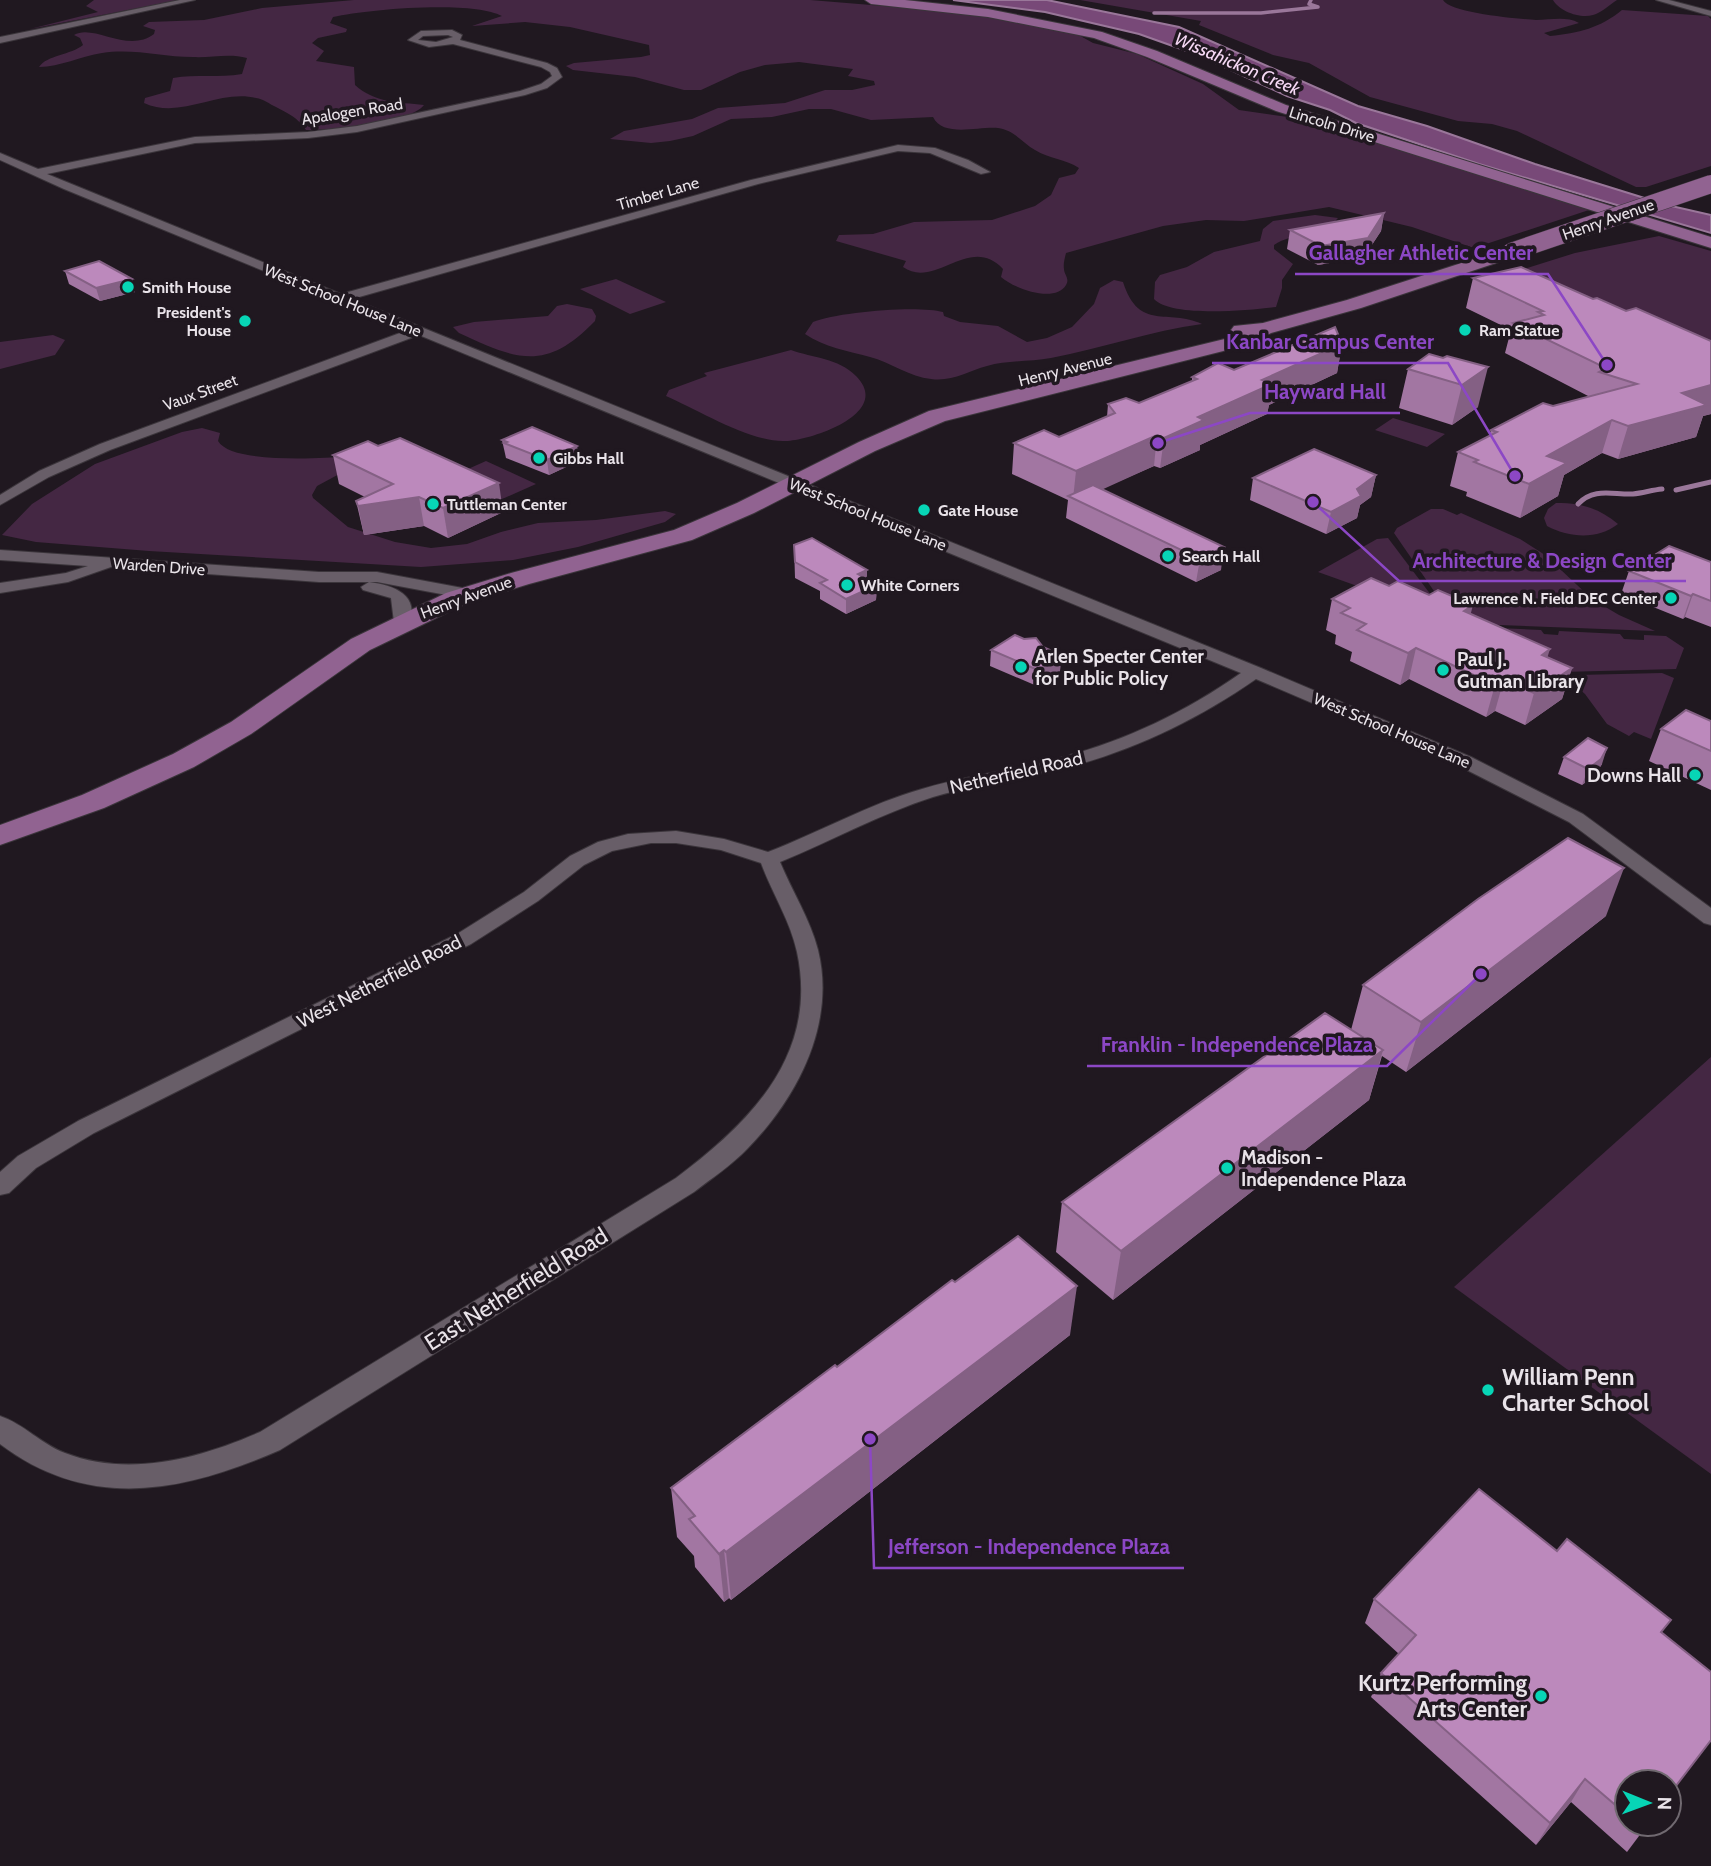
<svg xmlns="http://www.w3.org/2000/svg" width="1711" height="1866" viewBox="0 0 1711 1866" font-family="Cabin,sans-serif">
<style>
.green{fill:#442743}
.water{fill:#784978;stroke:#9a779a;stroke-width:2}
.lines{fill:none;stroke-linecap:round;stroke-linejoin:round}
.stream-far1{stroke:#9a779a;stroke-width:3.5}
.stream{stroke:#9a779a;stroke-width:5}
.street-casing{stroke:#3b353b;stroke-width:2}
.primary-casing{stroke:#3b353b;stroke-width:2}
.street{fill:#685e68;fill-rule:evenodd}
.primary{fill:#916391;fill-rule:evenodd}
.primary-bridge-casing{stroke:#3b353b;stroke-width:19;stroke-linecap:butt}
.primary-bridge{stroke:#916391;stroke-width:18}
.wall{fill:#a276a2}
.shaded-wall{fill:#846084}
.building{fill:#bc89bc;stroke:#846084;stroke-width:2}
.poi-dot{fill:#07d5b6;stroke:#201820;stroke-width:2.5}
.labels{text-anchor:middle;stroke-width:7;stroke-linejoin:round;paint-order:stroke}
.far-street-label{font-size:16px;fill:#e9e3e9;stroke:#201820}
.far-poi-label{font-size:16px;font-weight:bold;fill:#e9e3e9;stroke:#201820;text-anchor:start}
.far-water-label{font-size:18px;font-style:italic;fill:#f6d9f5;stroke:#201820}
.poi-label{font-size:19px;font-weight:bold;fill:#e9e3e9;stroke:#201820;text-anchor:start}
.street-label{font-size:19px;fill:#e9e3e9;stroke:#201820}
.near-street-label{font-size:23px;fill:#e9e3e9;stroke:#201820}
.near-poi-label{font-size:23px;font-weight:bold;fill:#e9e3e9;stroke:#201820;text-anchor:start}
.leader{fill:none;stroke:#8c47c5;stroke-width:2.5}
.callout-dot{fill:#8c47c5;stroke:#201820;stroke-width:2.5}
.callout-label{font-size:21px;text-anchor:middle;font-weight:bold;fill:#8c47c5;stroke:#201820;stroke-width:7;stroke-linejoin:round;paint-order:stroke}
</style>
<rect width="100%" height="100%" fill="#201820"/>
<g class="green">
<polygon points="94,0 179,0 30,29 98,12 86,6"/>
<path d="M354 0H810L969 13 1075 33 1093 43 1137 54 1203 84 1239 110 1309 120 1589 210 1474 248 1412 227 1329 207 1244 221 1206 220 1163 226 1066 253C1065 257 1063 264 1064 269 1064 275 1070 278 1066 285 1055 304 1013 288 1001 277L1003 269C970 233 935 290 903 267L906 261 836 241 839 235 873 234 914 222 992 220 1035 206 1051 195 1059 178 1075 174 1079 168C1066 159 1049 159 1035 150 1023 143 1014 130 998 128 979 126 943 138 933 117L871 120 831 109H809L772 117 731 119 693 136 670 141 651 143 610 139 624 131 692 119 718 108 785 103 825 90H852L875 85 874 81 848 76 853 69 799 62 765 65 740 72 701 90H684L635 77 573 70 566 66 574 63 641 57 650 55 649 45 570 27 525 22 472 26 502 16C473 0 367 9 333 17L330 23 347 29 346 32 318 38 312 43 324 51 316 61 354 67 355 85C375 103 398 102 424 105 409 124 330 130 306 130 297 117 289 114 276 107 269 104 264 99 256 98 218 89 181 120 144 103L145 98 170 91 173 78C196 74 219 78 242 74L247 58C229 53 211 58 193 57 162 57 133 48 102 53 81 56 60 67 39 67 47 55 71 55 83 45L80 38 74 35C93 23 128 54 154 34L155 30 143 26 149 22 204 20 262 8Z"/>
<path d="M1080 0H1443C1450 13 1519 19 1536 20 1551 20 1566 16 1579 23L1544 33 1550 36C1579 33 1600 28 1622 10L1708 16 1711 19V166L1646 187H1636L1517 131 1492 124 1458 121 1370 97 1309 63 1273 55 1199 25 1201 21Z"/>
<path d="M1553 0H1617C1609 5 1601 13 1593 15 1580 19 1559 11 1553 0Z"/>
<path d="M1315 215 1338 218C1324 235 1293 232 1274 245V249L1293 264 1282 280V288L1276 307C1250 310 1172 318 1154 299L1155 282 1160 275 1187 267 1214 252 1260 241 1263 229 1273 221Z"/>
<polygon points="1659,236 1711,251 1711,356 1521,270 1575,253"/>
<polygon points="616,279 666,302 630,314 580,289"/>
<path d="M1114 280 1123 282C1139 332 1168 308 1202 324 1151 331 1102 348 1051 358 1030 362 1007 360 987 366 968 371 952 382 931 379 910 377 890 362 870 357 848 351 824 347 805 334L813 322C837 312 918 305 943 312L944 316 960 322 998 326 1027 342 1047 338 1072 327 1094 304 1100 288Z"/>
<path d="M567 304 592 309 596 316 595 321C546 372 517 360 459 333L453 327 474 322 548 316 557 306Z"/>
<polygon points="53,335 65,340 55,355 0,369 0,342"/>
<path d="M791 350C813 358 838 358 856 376 893 413 812 440 786 441 752 443 698 410 666 396L669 390 707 376 704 373Z"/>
<polygon points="1393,418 1445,434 1427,447 1375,430"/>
<path d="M202 428 220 433 218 441C231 464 320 458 345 457L343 472 317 486 312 495 313 498 348 527 395 542 431 548 467 544 501 532 538 523 596 520 665 511 676 514 665 522 578 547 513 560 421 567 149 551 36 542 2 535 32 504 95 464 182 432Z"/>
<polygon points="486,461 536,484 500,500 450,477"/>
<path d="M1556 503C1581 503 1599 508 1618 524 1597 540 1570 538 1547 526L1544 518 1548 509Z"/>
<polygon points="1431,509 1443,509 1457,515 1461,513 1520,539 1545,555 1592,599 1619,615 1655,631 1473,624 1436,594 1394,533 1397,528"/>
<polygon points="1388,538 1434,599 1360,587 1318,572 1377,539"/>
<polygon points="1476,627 1541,630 1544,634 1558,635 1559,631 1620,634 1624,639 1644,640 1644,635 1666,636 1684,648 1676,669 1562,672"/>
<polygon points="1662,673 1674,678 1651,739 1634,732 1629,736 1607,724 1585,694 1568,679 1578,675"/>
<polygon points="1711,1057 1711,1474 1454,1287"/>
</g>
<polygon class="water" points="953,0 1047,0 1179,27 1358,106 1427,126 1535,164 1667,205 1711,215 1711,233 1479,164 1356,123 1330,110 1287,96 1198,55 1139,34 1045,12"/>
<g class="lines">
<polyline class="stream-far1" points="1154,13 1261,13 1318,7 1309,4 1311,0"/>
<g class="stream">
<polyline points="1676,490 1711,482"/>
<path d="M1578 504C1594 487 1613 495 1633 494 1643 493 1652 490 1662 489"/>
</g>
<g class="street-casing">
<g id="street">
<polygon points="180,0 195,0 0,43 0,37"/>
<polygon points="1656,0 1669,0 1711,11 1711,16"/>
<path d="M452 30 462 35 460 40 547 63 557 68 562 77 547 88 525 95 357 132 308 138 195 143 47 174 341 294 751 180 898 145 935 148 968 160 990 172 981 174 930 153 898 151 758 184 352 299 1261 668 1471 757 1583 814 1711 908V925L1704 923 1569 822 1457 765 1256 679C1200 718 1139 748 1073 766 1027 778 979 783 933 797 880 814 831 841 780 862 792 891 810 919 818 950 836 1023 798 1097 748 1148 732 1165 712 1178 694 1192L280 1450C184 1492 90 1512 0 1444V1416C24 1424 41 1444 65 1453 129 1478 201 1458 260 1432L676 1178C751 1122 819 1054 797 952 790 920 772 893 761 863L721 850 676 843H651L612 851 584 865 538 901 471 944 94 1133 36 1168 9 1193 0 1195V1172L18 1156 78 1121 457 934 524 892 570 856 598 842 628 834 676 831 724 839 768 852C820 832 869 804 922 789 968 775 1016 770 1063 757 1127 740 1187 711 1241 673L419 335 110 450 49 477 0 505V495L39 471 100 444 408 330 64 189 0 160V153L38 169 195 137 308 132 357 126 520 91 541 84 552 76 550 72 541 67 453 44 429 47 408 40 421 31ZM448 35 453 37 436 42 418 40 423 36Z"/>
<polygon points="0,550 319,572 377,572 468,589 476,594 468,599 377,582 319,582 111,567 68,582 0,593 0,583 66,573 88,566 0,560"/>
<path d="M369 582C393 585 422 595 408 626L402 627 394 622 391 598 363 590 361 587Z"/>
</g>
</g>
<g class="primary-casing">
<g id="primary">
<polygon points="865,0 905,0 988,9 1102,32 1157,51 1286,105 1711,237 1711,248 1276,111 1147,57 1094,38 988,17 871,4"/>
<polygon points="1511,247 1520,252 1517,256 1361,308 1271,333 1251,344 945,421 875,451 754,513 692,540 529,584 465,604 370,650 251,734 194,767 104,808 0,845 0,825 82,795 173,754 231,722 351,639 446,593 511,573 674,530 737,503 859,442 929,411 1237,336 1231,330 1234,326 1263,323 1347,300"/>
</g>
</g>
<use href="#street" class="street"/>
<use href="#primary" class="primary"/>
<g class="primary-bridge-casing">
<polyline id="primary-bridge" points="1511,252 1711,184"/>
</g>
<use href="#primary-bridge" class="primary-bridge"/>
</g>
<g class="wall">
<polygon points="1384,213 1381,231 1364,257 1318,265 1287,249 1290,230"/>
<polygon points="65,271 132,279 135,292 100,301 69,284"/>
<polygon points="1473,278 1593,299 1711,341 1711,414 1703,416 1696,437 1618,459 1602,453 1564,475 1558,496 1520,518 1466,496 1467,492 1450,486 1458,452 1489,436 1491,430 1590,397 1505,353 1511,330 1466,308"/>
<polygon points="1342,344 1337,373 1269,405 1267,414 1200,445 1200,450 1160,468 1154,466 1101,489 1221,570 1196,582 1066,518 1068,500 1012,474 1014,443 1059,437 1107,417 1108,404 1139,403 1192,381 1192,377 1234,370"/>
<polygon points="1447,356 1478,407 1452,425 1399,408 1408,369 1443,358"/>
<polygon points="502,440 577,446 579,461 549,475 506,458"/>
<polygon points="333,455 503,512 448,538 424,526 364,535 356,501 365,497 339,484"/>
<polygon points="1376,475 1371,497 1360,505 1357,518 1326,534 1250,500 1253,478"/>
<polygon points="794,545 867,570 867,579 877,585 876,600 846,614 820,599 820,591 795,578"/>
<polygon points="1711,562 1711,627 1685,617 1683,619 1621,594 1629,571"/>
<polygon points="1389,586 1470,614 1548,657 1572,668 1562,699 1525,725 1495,711 1486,717 1409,679 1400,685 1350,661 1352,652 1335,644 1336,635 1326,630 1332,599"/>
<polygon points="1043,647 1061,655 1060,671 1037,686 990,666 991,650"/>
<polygon points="1711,721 1711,790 1649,761 1661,729"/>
<polygon points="1564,757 1602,764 1595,775 1582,785 1558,774"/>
<polygon points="1606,916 1406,1072 1382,1056 1369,1100 1113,1300 1056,1252 1062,1202 1351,1030 1363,985"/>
<polygon points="955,1282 1070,1335 731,1600 729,1598 724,1602 695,1567 694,1556 677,1537 671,1488"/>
<polygon points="1374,1599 1663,1633 1627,1782 1627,1824 1648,1824 1627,1852 1571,1802 1536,1845 1371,1697 1381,1673 1399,1654 1365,1623"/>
</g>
<g class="shaded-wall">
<polygon points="1384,213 1381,231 1364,257 1318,265 1321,246"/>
<polygon points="132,279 135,292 100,301 96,288"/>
<polygon points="1342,344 1337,373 1269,405 1267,414 1200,445 1200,450 1160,468 1164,438 1262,380"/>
<polygon points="1488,367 1478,407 1452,425 1462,385"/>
<polygon points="1711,385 1711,414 1703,416 1696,437 1618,459 1628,426 1682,393"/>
<polygon points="1612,420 1602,453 1564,475 1558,496 1520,518 1529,484 1547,456"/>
<polygon points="1157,435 1154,466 1077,501 1073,499 1076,471"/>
<polygon points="577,446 579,461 549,475 547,460"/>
<polygon points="1376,475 1371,497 1360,505 1357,518 1326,534 1331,512 1357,489"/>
<polygon points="499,483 503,512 448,538 443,508"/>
<polygon points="419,497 424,526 364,535 358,506"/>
<polygon points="1224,547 1221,570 1196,582 1200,559"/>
<polygon points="867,570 867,585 858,574"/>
<polygon points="877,585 876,600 846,614 846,599"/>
<polygon points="1693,594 1685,617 1683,619 1691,596"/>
<polygon points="1473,605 1465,636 1464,611"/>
<polygon points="1416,648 1409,679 1400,685 1408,653"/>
<polygon points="1550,649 1540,681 1542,655"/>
<polygon points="1061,655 1060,671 1037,686 1038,670"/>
<polygon points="1572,668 1562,699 1525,725 1534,693"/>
<polygon points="1504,679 1495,711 1486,717 1495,685"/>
<polygon points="1607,748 1602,764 1595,775 1582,785 1588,769"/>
<polygon points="1624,868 1606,916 1406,1072 1421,1022"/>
<polygon points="1383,1050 1369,1100 1113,1300 1121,1251"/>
<polygon points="1077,1286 1070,1335 731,1600 726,1552"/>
<polygon points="724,1550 729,1598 724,1602 719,1554"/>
<polygon points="1585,1779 1571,1802 1536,1845 1550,1823"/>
</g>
<g class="building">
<polygon points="1384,213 1368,238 1321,246 1290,230"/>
<polygon points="99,261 132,279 96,288 65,271"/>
<polygon points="1521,267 1593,299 1597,298 1626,311 1636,308 1711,341 1711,385 1682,393 1707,405 1628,426 1612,420 1547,456 1567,463 1529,484 1474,462 1478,460 1458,452 1497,432 1491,430 1543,403 1553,406 1637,384 1599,372 1606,368 1513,323 1544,315 1538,312 1543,311 1473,278"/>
<polygon points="1335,327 1342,344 1262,380 1272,384 1198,417 1204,420 1164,438 1157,435 1076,471 1014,443 1044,430 1059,437 1115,413 1108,404 1126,398 1139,403 1197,379 1192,377 1218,363 1234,370"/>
<polygon points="1429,354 1443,358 1447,356 1488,367 1462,385 1408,369"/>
<polygon points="532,427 577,446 547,460 504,443 507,442 502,440"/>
<polygon points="400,438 499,483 443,508 419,497 358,506 356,501 393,484 333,455 368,441 378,446"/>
<polygon points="1314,449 1376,475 1357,489 1361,496 1331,512 1253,478"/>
<polygon points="1093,485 1224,547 1200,559 1068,496"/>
<polygon points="812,538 867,570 858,574 877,585 846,599 820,583 827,580 795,562 794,545"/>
<polygon points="1669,546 1711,562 1711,601 1693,594 1691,596 1629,571"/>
<polygon points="1371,578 1389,586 1398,581 1429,595 1438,590 1473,605 1464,611 1550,649 1542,655 1572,668 1534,693 1504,679 1495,685 1416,648 1408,653 1357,630 1366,624 1341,613 1350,608 1332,599"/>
<polygon points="1015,635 1024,639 1036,638 1043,647 1061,655 1038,670 991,650"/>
<polygon points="1686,710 1711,721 1711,751 1661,729"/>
<polygon points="1588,738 1607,748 1601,759 1588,769 1564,757"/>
<polygon points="1568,838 1624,868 1421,1022 1363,985 1478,899"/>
<polygon points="1325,1013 1383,1050 1121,1251 1062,1202"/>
<polygon points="1018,1236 1077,1286 726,1552 724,1550 719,1554 689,1519 695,1516 671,1488 835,1365 837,1367 952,1280 955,1282"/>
<polygon points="1479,1489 1557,1551 1567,1539 1671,1620 1661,1632 1711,1672 1711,1740 1669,1795 1669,1782 1627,1782 1627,1815 1585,1779 1550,1823 1381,1673 1416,1635 1374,1599"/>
<polygon points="1637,1824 1647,1824 1643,1829"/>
</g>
<g class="poi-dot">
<circle cx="128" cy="287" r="7"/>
<circle cx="245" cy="321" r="7"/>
<circle cx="1465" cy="330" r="7"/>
<circle cx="539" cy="458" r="7"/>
<circle cx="433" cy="504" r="7"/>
<circle cx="924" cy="510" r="7"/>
<circle cx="1168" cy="556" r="7"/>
<circle cx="847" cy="585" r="7"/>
<circle cx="1671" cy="598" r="7"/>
<circle cx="1021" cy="667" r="7"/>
<circle cx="1443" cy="670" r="7"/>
<circle cx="1695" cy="775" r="7"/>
<circle cx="1227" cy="1168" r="7"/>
<circle cx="1488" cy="1390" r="7"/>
<circle cx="1541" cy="1696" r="7"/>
</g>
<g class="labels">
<g class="far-street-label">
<text transform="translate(352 111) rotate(-9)" y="6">Apalogen Road</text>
<text transform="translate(1332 124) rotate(17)" y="6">Lincoln Drive</text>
<text transform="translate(658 193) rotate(-16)" y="6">Timber Lane</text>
<text transform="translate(1608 219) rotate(-19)" y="6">Henry Avenue</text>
<text transform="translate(343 300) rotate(22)" y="6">West School House Lane</text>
<text transform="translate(1065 369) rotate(-14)" y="6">Henry Avenue</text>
<text transform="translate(200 392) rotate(-20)" y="6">Vaux Street</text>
<text transform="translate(868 514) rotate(22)" y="6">West School House Lane</text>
<text transform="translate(159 566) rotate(4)" y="6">Warden Drive</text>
<text transform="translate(466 597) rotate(-20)" y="6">Henry Avenue</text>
<text transform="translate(1392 730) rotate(23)" y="6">West School House Lane</text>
</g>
<g class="far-poi-label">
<text x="142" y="293">Smith House</text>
<text x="231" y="318" text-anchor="end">President's<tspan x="231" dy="18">House</tspan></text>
<text x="1479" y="336">Ram Statue</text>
<text x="553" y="464">Gibbs Hall</text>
<text x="447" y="510">Tuttleman Center</text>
<text x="938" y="516">Gate House</text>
<text x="1182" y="562">Search Hall</text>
<text x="861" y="591">White Corners</text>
<text x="1657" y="604" text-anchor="end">Lawrence N. Field DEC Center</text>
</g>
<g class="far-water-label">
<text transform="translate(1237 64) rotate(23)" y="6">Wissahickon Creek</text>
</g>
<g class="poi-label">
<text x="1035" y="663">Arlen Specter Center<tspan x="1035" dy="22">for Public Policy</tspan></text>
<text x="1457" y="666">Paul J.<tspan x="1457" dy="22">Gutman Library</tspan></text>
<text x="1681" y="782" text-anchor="end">Downs Hall</text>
<text x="1241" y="1164">Madison -<tspan x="1241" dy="22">Independence Plaza</tspan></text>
</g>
<g class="street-label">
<text transform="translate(1016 772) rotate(-13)" y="7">Netherfield Road</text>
<text transform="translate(379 981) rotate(-27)" y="7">West Netherfield Road</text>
</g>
<g class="near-street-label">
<text transform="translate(516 1289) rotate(-32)" y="8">East Netherfield Road</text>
</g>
<g class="near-poi-label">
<text x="1502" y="1385">William Penn<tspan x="1502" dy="26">Charter School</tspan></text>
<text x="1527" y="1691" text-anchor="end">Kurtz Performing<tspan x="1527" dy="26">Arts Center</tspan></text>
</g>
</g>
<path class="leader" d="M1607 365L1548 274H1295M1515 476L1448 363H1212M1158 443L1250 413H1400M1313 502L1399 581H1686M1481 974L1387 1066H1087M870 1439L874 1568H1184"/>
<g class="callout-dot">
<circle cx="1607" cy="365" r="7"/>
<circle cx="1515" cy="476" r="7"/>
<circle cx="1158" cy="443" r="7"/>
<circle cx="1313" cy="502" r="7"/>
<circle cx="1481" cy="974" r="7"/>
<circle cx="870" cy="1439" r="7"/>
</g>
<g class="callout-label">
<text x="1421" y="260">Gallagher Athletic Center</text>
<text x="1330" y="349">Kanbar Campus Center</text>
<text x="1325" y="399">Hayward Hall</text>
<text x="1542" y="568">Architecture &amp; Design Center</text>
<text x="1237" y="1052">Franklin - Independence Plaza</text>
<text x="1029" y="1554">Jefferson - Independence Plaza</text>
</g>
<g transform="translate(1648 1803) rotate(91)"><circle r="33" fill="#201820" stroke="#706970" stroke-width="2"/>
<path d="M0-5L12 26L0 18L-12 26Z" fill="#07d5b6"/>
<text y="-10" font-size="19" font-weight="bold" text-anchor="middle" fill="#e9e3e9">N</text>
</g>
</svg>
